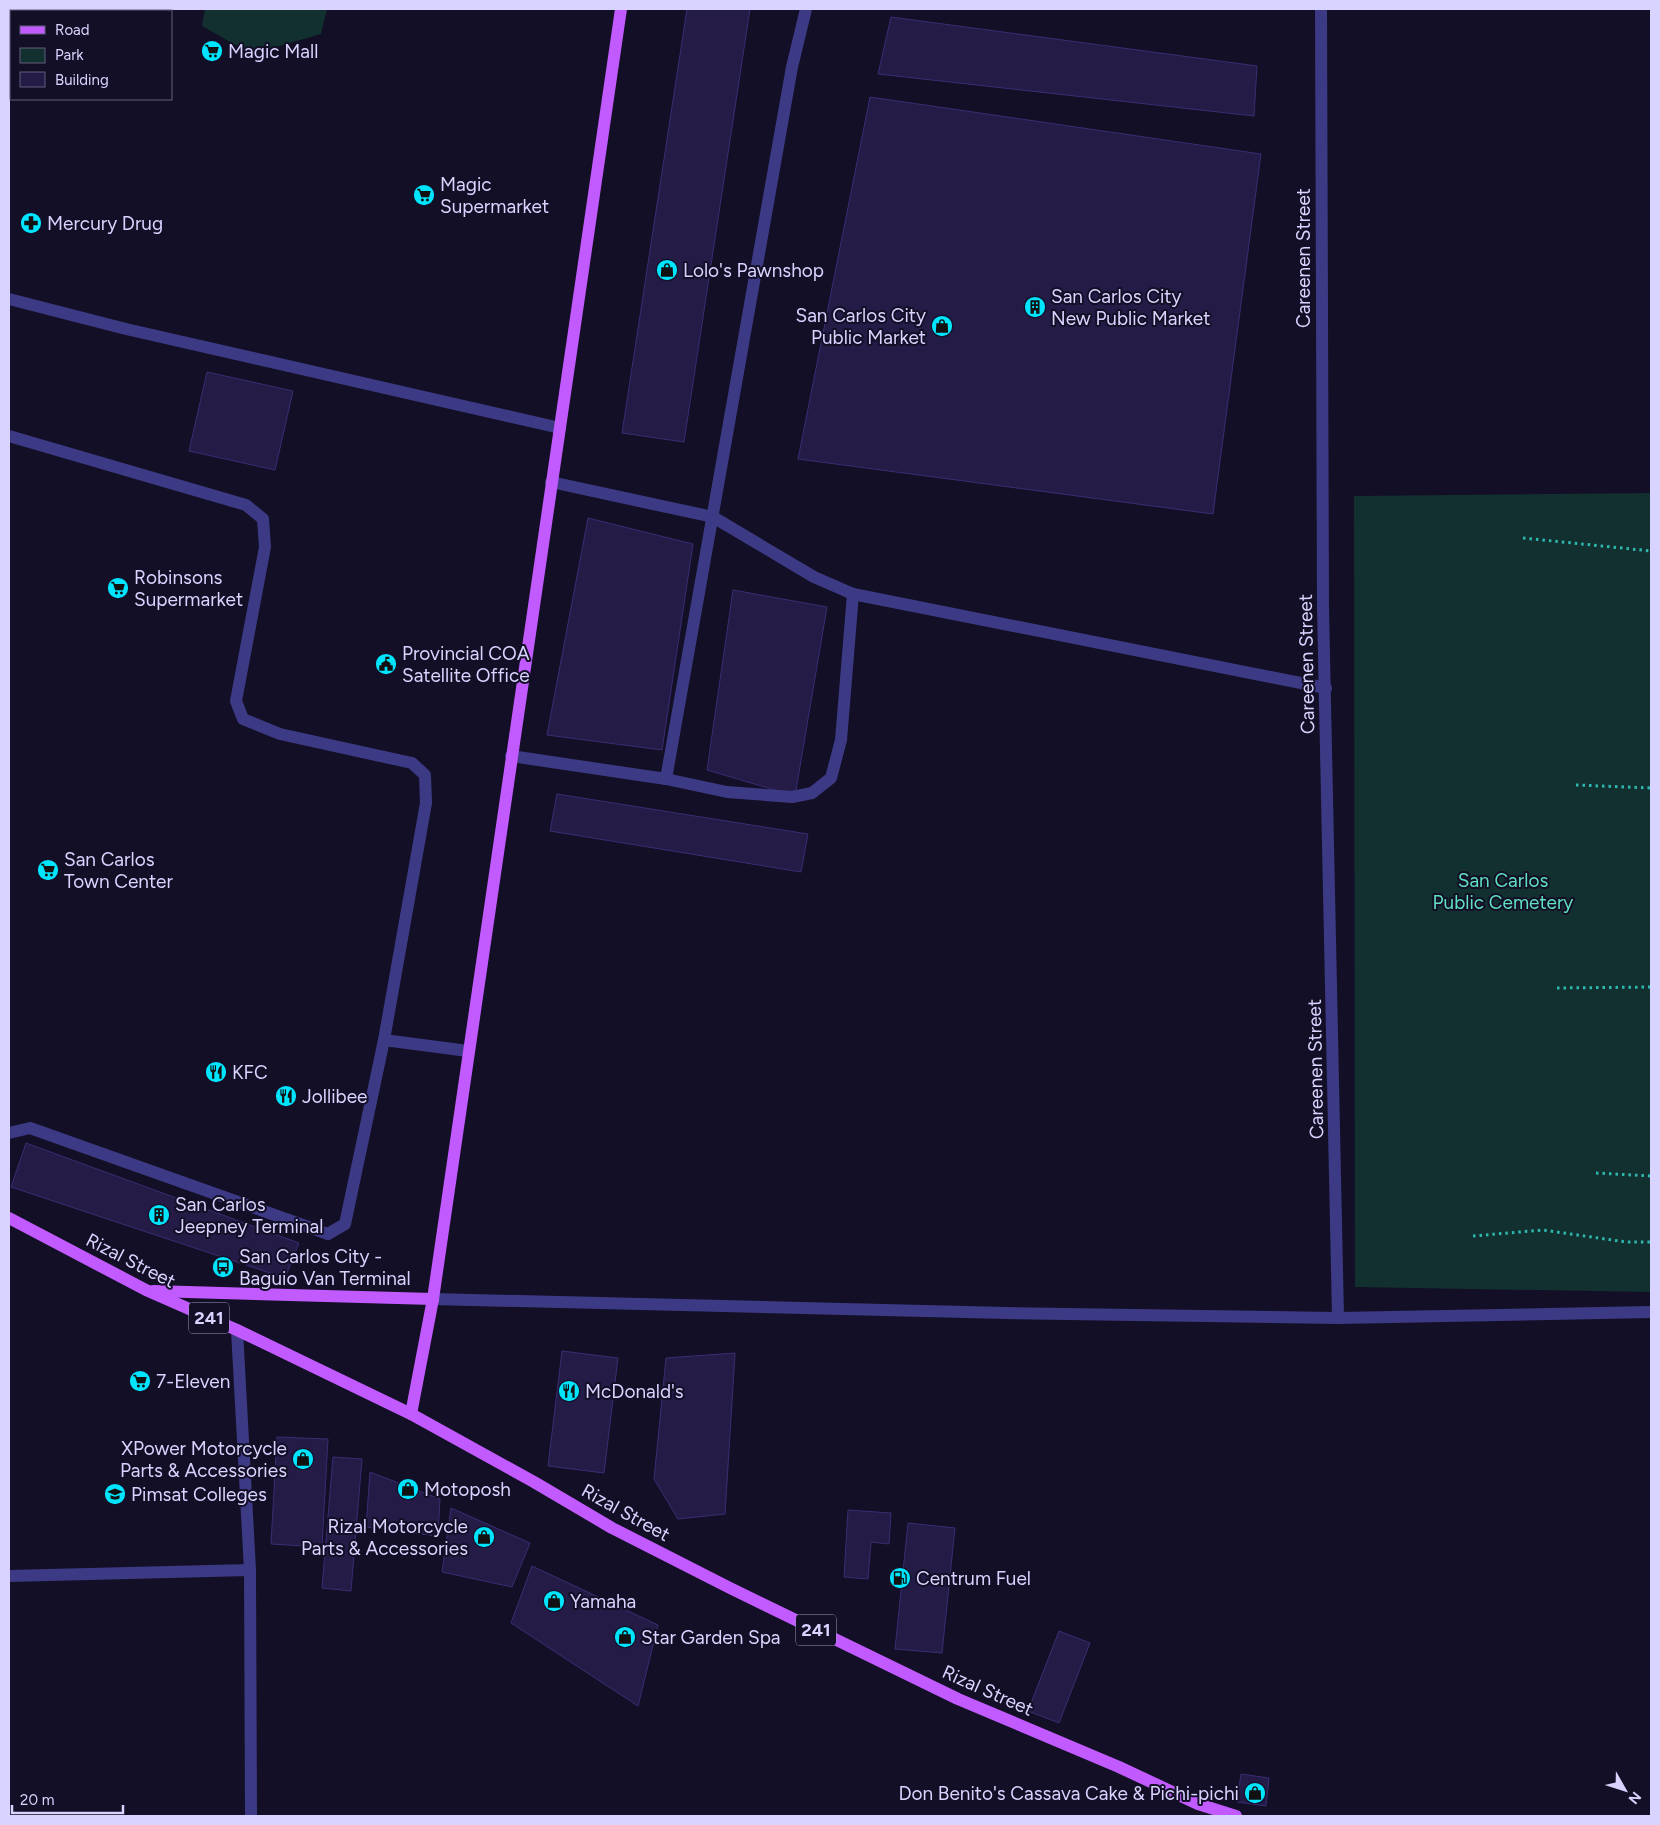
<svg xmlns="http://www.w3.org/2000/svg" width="1660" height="1825" viewBox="0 0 1660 1825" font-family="Figtree,sans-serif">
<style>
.green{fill:#12302f}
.building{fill:#241b47;stroke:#3b2d73}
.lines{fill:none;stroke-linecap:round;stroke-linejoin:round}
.path{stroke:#2fb8b0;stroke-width:3;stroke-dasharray:2.5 4;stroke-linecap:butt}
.lane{stroke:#3d3a85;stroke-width:12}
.street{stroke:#3d3a85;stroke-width:12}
.primary{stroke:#c25bff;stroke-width:12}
.labels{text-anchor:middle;stroke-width:4;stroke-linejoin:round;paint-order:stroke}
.shield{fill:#130f26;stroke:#9e99be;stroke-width:1}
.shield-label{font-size:18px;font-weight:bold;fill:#d9d4ff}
.poi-label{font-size:19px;fill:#d9d4ff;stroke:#130f26;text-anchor:start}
.street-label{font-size:19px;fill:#d9d4ff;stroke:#130f26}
.park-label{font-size:19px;fill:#5fe0c0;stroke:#130f26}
</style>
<rect width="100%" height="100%" fill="#130f26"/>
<g class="green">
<polygon points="205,9 327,9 321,34 251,54 202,26"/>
<polygon points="1651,493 1651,1292 1355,1287 1354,496"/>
</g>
<g class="building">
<polygon points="687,9 750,9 684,442 622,433"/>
<polygon points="891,17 1257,66 1254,116 878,74"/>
<polygon points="870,97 1261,154 1213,514 798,459"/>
<polygon points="207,372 293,391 275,470 189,451"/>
<polygon points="588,518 693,544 662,750 547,735"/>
<polygon points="733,590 827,607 795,796 707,770"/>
<polygon points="557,794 808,834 801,872 550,831"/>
<polygon points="26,1143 299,1243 285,1278 11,1187"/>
<polygon points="562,1351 618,1358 604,1473 548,1466"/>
<polygon points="735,1353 725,1514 678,1519 654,1479 666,1358"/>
<polygon points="277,1437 328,1439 322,1547 271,1544"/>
<polygon points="333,1457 362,1459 351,1591 322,1588"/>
<polygon points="370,1472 440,1499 438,1536 366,1527"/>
<polygon points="451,1508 530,1543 512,1587 442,1572"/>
<polygon points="848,1510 891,1513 889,1544 871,1542 868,1579 844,1577"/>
<polygon points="908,1523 955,1528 942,1653 895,1649"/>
<polygon points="532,1566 658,1625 638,1706 511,1623"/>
<polygon points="1059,1631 1090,1643 1059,1723 1028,1711"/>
<polygon points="1241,1774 1269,1778 1266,1806 1237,1802"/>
</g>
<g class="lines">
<g class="path">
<polyline points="1523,538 1651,551"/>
<polyline points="1576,785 1651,788"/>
<polyline points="1557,988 1651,987"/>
<polyline points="1596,1173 1651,1176"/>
<polyline points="1473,1236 1543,1230 1626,1242 1651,1242"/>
</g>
<g class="lane">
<polyline points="9,299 126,329 560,428"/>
<polyline points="9,436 246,505 263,519 265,547 236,701 243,719 280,734 412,763 425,775 426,803 384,1040 345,1224 328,1234 30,1128 9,1133"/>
<polyline points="551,482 713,517 814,577 853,594 1326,688"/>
<polyline points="511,756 666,779 727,792 792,797 812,793 831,778 841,740 853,594"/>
<polyline points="666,779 792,67 806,9"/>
<polyline points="384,1040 468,1051"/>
</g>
<g class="street">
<polyline points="1321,9 1323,608 1338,1318"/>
<polyline points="433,1299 1006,1313 1338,1318 1651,1312"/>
<polyline points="237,1330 250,1570 251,1816"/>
<polyline points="9,1576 250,1570"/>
</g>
<g class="primary">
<polyline points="9,1218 146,1290 237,1330 411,1414 534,1482 612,1528 730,1588 958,1699 1119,1767 1198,1804 1236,1816"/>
<polyline points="153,1291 433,1299"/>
<polyline points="411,1414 433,1299 621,9"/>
</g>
</g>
<defs>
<g id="supermarket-disc" transform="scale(1.125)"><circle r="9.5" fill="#00e5ff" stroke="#130f26"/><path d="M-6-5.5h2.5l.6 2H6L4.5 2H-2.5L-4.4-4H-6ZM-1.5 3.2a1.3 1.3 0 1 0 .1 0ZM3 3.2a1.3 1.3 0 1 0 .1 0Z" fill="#111"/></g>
<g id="pharmacy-disc" transform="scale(1.125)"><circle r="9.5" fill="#00e5ff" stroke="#130f26"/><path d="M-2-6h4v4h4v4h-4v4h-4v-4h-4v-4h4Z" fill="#111"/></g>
<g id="shop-disc" transform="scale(1.125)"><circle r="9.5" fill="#00e5ff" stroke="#130f26"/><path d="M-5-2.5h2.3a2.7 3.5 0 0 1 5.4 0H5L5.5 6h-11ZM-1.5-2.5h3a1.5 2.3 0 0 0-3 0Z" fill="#111"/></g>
<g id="building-disc" transform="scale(1.125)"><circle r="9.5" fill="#00e5ff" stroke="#130f26"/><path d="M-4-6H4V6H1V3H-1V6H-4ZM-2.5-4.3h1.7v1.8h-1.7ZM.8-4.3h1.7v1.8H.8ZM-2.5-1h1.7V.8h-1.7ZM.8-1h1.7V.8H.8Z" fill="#111"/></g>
<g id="civic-disc" transform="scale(1.125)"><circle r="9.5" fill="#00e5ff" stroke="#130f26"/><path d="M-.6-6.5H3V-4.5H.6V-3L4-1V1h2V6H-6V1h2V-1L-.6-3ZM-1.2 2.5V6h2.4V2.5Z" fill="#111"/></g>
<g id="restaurant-disc" transform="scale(1.125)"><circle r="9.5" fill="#00e5ff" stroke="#130f26"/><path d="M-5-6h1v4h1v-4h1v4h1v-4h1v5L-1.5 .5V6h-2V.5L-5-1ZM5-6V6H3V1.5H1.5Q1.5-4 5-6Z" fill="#111"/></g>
<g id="bus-disc" transform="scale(1.125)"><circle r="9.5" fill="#00e5ff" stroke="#130f26"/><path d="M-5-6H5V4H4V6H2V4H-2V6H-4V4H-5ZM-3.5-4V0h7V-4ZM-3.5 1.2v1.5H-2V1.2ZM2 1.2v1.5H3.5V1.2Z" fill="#111"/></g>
<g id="university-disc" transform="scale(1.125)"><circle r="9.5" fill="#00e5ff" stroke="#130f26"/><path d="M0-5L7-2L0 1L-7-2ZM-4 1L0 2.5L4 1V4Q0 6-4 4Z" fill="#111"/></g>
<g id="fuel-disc" transform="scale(1.125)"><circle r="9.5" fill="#00e5ff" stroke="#130f26"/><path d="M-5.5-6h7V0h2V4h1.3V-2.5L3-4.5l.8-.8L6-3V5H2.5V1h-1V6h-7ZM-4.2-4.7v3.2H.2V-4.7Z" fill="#111"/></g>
</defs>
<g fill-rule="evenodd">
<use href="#supermarket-disc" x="212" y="51"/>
<use href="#supermarket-disc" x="424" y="195"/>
<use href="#pharmacy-disc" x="31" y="223"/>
<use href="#shop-disc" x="667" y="270"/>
<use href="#building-disc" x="1035" y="307"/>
<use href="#shop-disc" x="942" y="326"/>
<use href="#supermarket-disc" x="118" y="588"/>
<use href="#civic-disc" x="386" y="664"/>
<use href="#supermarket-disc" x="48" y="870"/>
<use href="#restaurant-disc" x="216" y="1072"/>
<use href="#restaurant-disc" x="286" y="1096"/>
<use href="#building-disc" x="159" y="1215"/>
<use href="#bus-disc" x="223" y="1267"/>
<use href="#supermarket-disc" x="140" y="1381"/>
<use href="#restaurant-disc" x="569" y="1391"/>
<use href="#shop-disc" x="303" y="1459"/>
<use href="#shop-disc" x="408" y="1489"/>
<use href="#university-disc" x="115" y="1494"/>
<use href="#shop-disc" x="484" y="1537"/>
<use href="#fuel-disc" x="900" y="1578"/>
<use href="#shop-disc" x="554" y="1601"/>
<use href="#shop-disc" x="625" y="1637"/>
<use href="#shop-disc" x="1255" y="1793"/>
</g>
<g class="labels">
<g class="shield">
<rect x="189" y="1302.5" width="40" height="31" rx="4"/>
<rect x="796" y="1614.5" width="40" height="31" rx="4"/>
</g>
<g class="shield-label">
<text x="209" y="1324">241</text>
<text x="816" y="1636">241</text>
</g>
<g class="poi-label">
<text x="228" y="58">Magic Mall</text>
<text x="440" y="191">Magic<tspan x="440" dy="22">Supermarket</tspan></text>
<text x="47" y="230">Mercury Drug</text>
<text x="683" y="277">Lolo's Pawnshop</text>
<text x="1051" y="303">San Carlos City<tspan x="1051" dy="22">New Public Market</tspan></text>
<text x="926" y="322" text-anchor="end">San Carlos City<tspan x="926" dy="22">Public Market</tspan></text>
<text x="134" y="584">Robinsons<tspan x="134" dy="22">Supermarket</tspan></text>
<text x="402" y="660">Provincial COA<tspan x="402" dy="22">Satellite Office</tspan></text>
<text x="64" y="866">San Carlos<tspan x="64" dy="22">Town Center</tspan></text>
<text x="232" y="1079">KFC</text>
<text x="302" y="1103">Jollibee</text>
<text x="175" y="1211">San Carlos<tspan x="175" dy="22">Jeepney Terminal</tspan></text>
<text x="239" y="1263">San Carlos City -<tspan x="239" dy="22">Baguio Van Terminal</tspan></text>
<text x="156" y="1388">7-Eleven</text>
<text x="585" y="1398">McDonald's</text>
<text x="287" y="1455" text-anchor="end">XPower Motorcycle<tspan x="287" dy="22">Parts &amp; Accessories</tspan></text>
<text x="424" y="1496">Motoposh</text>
<text x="131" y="1501">Pimsat Colleges</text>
<text x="468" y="1533" text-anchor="end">Rizal Motorcycle<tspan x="468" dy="22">Parts &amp; Accessories</tspan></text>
<text x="916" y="1585">Centrum Fuel</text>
<text x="570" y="1608">Yamaha</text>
<text x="641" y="1644">Star Garden Spa</text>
<text x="1239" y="1800" text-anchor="end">Don Benito's Cassava Cake &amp; Pichi-pichi</text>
</g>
<g class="street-label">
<text transform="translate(1303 258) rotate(-90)" y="7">Careenen Street</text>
<text transform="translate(1306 664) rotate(-91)" y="7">Careenen Street</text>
<text transform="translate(1315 1069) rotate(-91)" y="7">Careenen Street</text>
<text transform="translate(131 1260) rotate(27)" y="7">Rizal Street</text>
<text transform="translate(626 1512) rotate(29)" y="7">Rizal Street</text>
<text transform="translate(988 1690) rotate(24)" y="7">Rizal Street</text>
</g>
<g class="park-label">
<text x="1503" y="887">San Carlos<tspan x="1503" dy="22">Public Cemetery</tspan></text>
</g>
</g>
<rect width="1660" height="1825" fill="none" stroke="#d9d4ff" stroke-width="20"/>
<rect x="10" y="10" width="162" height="90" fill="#130f26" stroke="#625e7d"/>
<rect x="20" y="26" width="25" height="8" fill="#c25bff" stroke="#625e7d"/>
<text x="55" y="35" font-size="15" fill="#d9d4ff">Road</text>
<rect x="20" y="48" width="25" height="15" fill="#12302f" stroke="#625e7d"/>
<text x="55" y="60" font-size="15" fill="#d9d4ff">Park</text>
<rect x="20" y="72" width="25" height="15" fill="#241b47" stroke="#625e7d"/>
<text x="55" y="85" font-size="15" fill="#d9d4ff">Building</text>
<g transform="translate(1625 1790) rotate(129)" stroke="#130f26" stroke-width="4" paint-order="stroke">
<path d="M0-4L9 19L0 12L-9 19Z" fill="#d9d4ff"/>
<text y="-8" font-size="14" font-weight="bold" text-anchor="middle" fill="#d9d4ff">N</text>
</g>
<path d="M12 1805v8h111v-8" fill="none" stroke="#d9d4ff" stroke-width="2.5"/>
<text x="20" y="1805" font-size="15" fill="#d9d4ff" stroke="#130f26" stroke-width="4" paint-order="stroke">20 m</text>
</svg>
